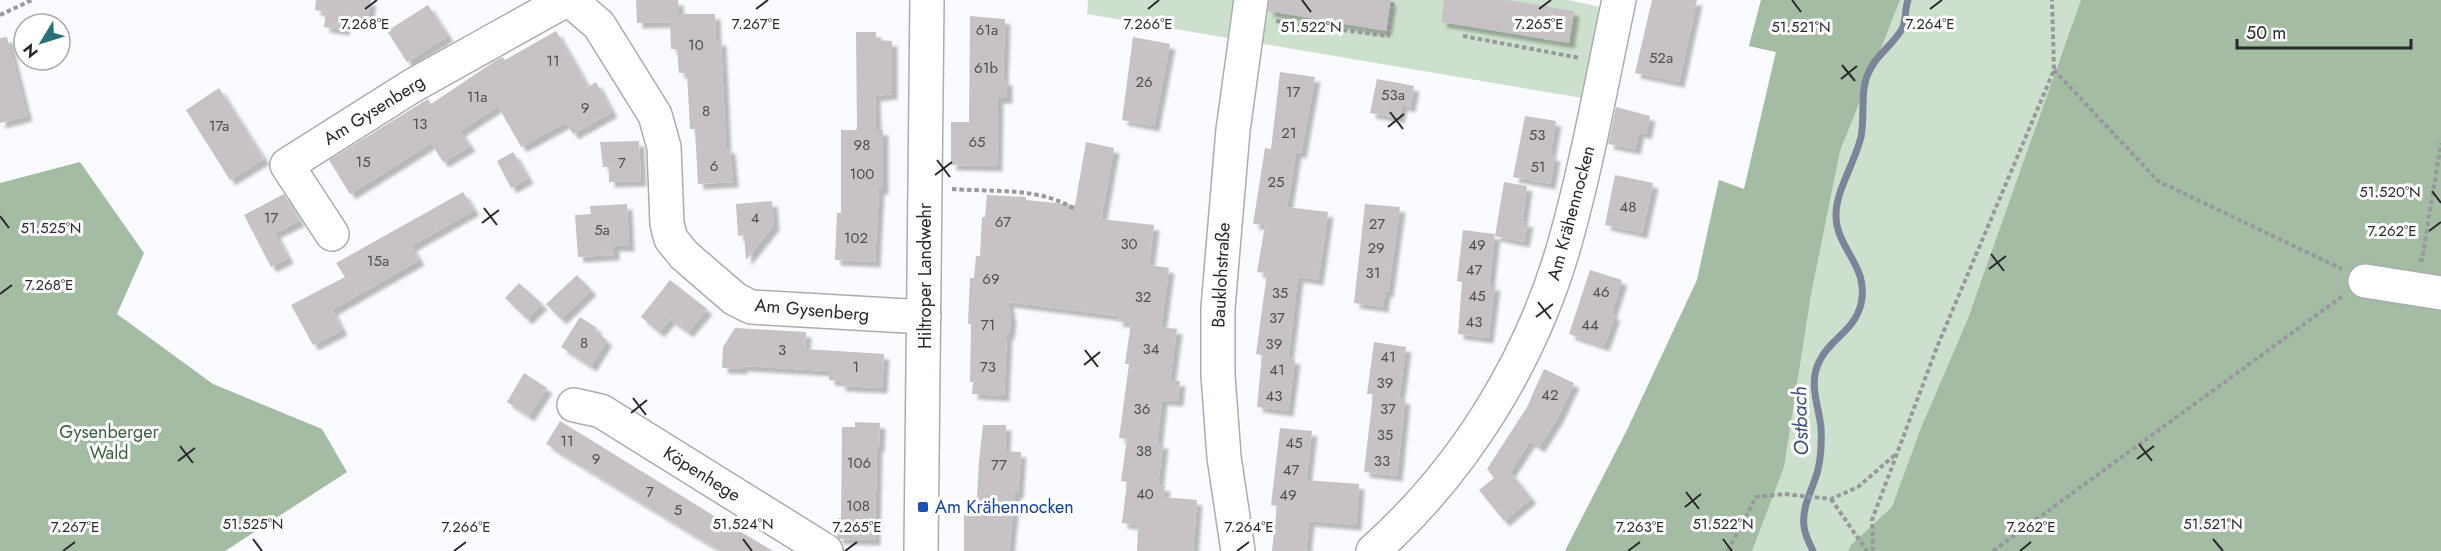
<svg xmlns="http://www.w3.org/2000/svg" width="2441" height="551" viewBox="0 0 2441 551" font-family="Jost,sans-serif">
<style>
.green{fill:#cde0cd}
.forest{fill:#a3bca3}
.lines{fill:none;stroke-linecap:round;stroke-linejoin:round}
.stream{stroke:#7b8498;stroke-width:7}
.building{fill:#c7c2c5;filter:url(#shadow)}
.minor-casing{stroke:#a9acb0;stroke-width:36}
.path{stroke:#98999c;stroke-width:4;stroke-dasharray:4.5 3;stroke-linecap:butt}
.minor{stroke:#fff;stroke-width:33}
.ticks{fill:none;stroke:#28292b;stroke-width:2}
.transit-dot{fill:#1a4fb4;stroke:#fff;stroke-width:2}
.labels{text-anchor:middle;stroke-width:6;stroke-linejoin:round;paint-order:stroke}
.number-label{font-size:15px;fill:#504f52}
.street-label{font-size:18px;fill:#28292b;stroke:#fff}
.park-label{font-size:18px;fill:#3b623e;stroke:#fff}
.transit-label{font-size:18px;fill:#164399;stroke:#fff;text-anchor:start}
.water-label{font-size:20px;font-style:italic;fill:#394c75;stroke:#fff}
.ticks-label{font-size:15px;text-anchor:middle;fill:#28292b;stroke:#fff;stroke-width:6;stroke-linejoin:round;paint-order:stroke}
</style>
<defs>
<filter id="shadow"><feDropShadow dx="5.5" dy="5.5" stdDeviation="1.5" flood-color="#0004"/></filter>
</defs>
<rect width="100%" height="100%" fill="#f9fbfe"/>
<g class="green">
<polygon points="1088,0 1568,0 1600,7 1582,98 1087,14"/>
<polygon points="1761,0 2441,0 2158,551 1565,551 1628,428 1697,280 1719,180 1744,189 1776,52 1749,46"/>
</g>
<g class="forest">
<polygon points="1761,0 1900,0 1840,151 1811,294 1784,467 1752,551 1565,551 1628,428 1697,280 1719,180 1744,189 1776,52 1749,46"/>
<polygon points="2081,0 2441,0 2441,551 1848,551 1851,545 1892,507 1921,428 1967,321"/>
<polygon points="80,162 144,253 117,314 213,384 322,429 347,472 225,551 0,551 0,183"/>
</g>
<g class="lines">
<path class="stream" d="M1813 551C1809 542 1805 536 1804 526 1802 510 1809 496 1814 482 1821 465 1822 447 1821 428 1819 405 1808 385 1819 362 1830 338 1854 332 1861 304 1870 266 1835 248 1836 214 1836 191 1855 162 1861 137 1865 117 1860 91 1868 74 1875 55 1894 45 1903 27 1906 18 1905 8 1908 0"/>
</g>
<g class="building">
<polygon points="316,0 371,0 368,19 347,15 344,30 324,27 326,12 315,10"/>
<polygon points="636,0 678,0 679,14 715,14 716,41 721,40 726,148 730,148 733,182 698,184 695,129 690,129 687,73 679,73 677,49 671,49 670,22 637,23"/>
<polygon points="1269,0 1391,0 1386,31 1268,11"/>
<polygon points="1444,0 1507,0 1574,11 1569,43 1441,22"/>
<polygon points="1652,0 1697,0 1679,82 1635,73"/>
<polygon points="428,5 448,36 407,62 387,31"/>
<polygon points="970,16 1005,19 1003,80 1007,80 1007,98 998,98 997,166 951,165 951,122 969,122"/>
<polygon points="556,31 588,87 596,82 612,112 573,134 566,122 521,147 498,106 460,131 470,146 443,162 431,143 350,194 329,160 428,99 431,104 495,61 503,57 505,60"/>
<polygon points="856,32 876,32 876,40 892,41 892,94 875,96 876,130 883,130 883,189 879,189 875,262 835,260 837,213 841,213 841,130 856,130 857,128"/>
<polygon points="7,37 27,116 0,123 0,38"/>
<polygon points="1133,37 1170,44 1154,126 1122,120"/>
<polygon points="1280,72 1315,77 1301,153 1296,152 1287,207 1328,212 1318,280 1298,277 1288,358 1295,359 1288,411 1257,407 1262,355 1256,354 1267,273 1257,272 1265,225 1253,224 1265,148 1271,149"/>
<polygon points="1377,79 1414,86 1410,107 1402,105 1399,118 1370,113"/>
<polygon points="219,88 264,159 230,180 186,110"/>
<polygon points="1616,107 1650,116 1646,134 1639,132 1635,149 1608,144"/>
<polygon points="1525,116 1556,121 1550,155 1555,156 1550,184 1513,177"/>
<polygon points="639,141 641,181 609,182 609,167 603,167 600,142"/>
<polygon points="1086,142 1114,148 1101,219 1154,225 1149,265 1169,268 1161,327 1177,329 1170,380 1180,381 1178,401 1162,400 1157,443 1163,443 1158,485 1165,486 1163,497 1197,500 1193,551 1137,551 1138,525 1122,523 1127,482 1121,481 1127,439 1119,438 1129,364 1125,364 1131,323 1117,321 1118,316 1008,302 1011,319 1009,334 1007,334 1004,396 972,394 973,382 970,382 971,324 968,324 970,278 974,278 976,256 980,256 982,217 985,217 987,195 1026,197 1026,200 1075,205"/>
<polygon points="513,152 528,178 511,188 497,161"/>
<polygon points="1615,175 1653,183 1642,233 1605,225"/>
<polygon points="1504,182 1527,186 1522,221 1528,222 1524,242 1495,236"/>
<polygon points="463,192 474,210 411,246 419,260 332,310 342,330 313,345 291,305 345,277 336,263"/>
<polygon points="284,194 299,221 275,233 288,258 271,267 244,215"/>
<polygon points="772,201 774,225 746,260 744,235 738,236 736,204"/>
<polygon points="627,204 629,246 614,246 614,255 578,257 575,215 591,214 590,206"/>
<polygon points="1365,204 1400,207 1388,292 1385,292 1383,307 1354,303"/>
<polygon points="1463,230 1495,234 1489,285 1495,285 1488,338 1458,334 1462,282 1457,281"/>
<polygon points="1590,270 1622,280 1611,314 1615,315 1604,346 1569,334"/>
<polygon points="577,275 591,290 561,319 546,304"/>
<polygon points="670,280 707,309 688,332 670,319 659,332 641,317"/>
<polygon points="519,283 542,304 527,319 505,298"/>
<polygon points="580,317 597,328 595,331 607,340 591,366 561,347"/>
<polygon points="735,328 806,332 805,349 884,354 882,388 840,386 840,381 829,380 829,371 742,366 742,369 722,368 723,347"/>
<polygon points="1374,342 1406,347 1399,398 1405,399 1397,476 1364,472 1373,394 1367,394"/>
<polygon points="1544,369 1574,383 1558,417 1539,447 1530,441 1510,472 1531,498 1504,521 1479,490 1494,478 1487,469 1527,407"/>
<polygon points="524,373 547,388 529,416 507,402"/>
<polygon points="560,421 724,522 773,551 721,551 686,530 546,444"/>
<polygon points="855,422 880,423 879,447 877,446 875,540 839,539 837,536 838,518 841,518 842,427 855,427"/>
<polygon points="983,425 1006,425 1005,451 1021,452 1018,493 1015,493 1009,551 964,551 964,515 976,516 979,460"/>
<polygon points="1280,428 1312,431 1306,480 1359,484 1356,525 1309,521 1306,551 1272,551 1277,506 1271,505"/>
</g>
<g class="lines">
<g class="minor-casing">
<g id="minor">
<polyline points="570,0 599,25 655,115 664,147 667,224 671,239 684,255 735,299 751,307 924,317"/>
<polyline points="332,234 287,165 412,86 566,0"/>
<polyline points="2365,281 2441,293"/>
<polyline points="574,405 601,411 826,551"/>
<polyline points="921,551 927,0"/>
<polyline points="1238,551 1224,457 1218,375 1218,308 1233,130 1251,0"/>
<path d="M1373 551C1465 469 1533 358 1566 239 1588 160 1602 80 1619 0"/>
</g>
</g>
<g class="path">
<polyline points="0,15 32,0"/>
<polyline points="1276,21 1388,36 1393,0"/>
<polyline points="1463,36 1580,58"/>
<polyline points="2054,70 2158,181 2342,269"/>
<path d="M952 189C991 192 1041 187 1074 209"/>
<polyline points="2419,261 2422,260 2441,143"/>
<polyline points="1831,499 1867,551"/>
<polyline points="1728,551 1756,497 1784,494 1831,499 1858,487 1897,453"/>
<polyline points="1873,551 1872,520 1937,347 2054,70 2052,0"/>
<polyline points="1993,551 2344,295"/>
</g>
<use href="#minor" class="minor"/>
</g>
<path class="ticks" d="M1302 0 1311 12M1792 0 1801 12M365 9 377 0M756 9 768 0M1148 9 1159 0M1539 9 1551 0M1930 9 1942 0M1842 65 1855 81M1841 79 1857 66M1390 112 1403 129M1388 127 1404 114M937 160 950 177M935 175 952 162M2432 191 2441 203M484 208 497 225M0 216 9 228M482 223 499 210M2429 231 2441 222M1991 254 2004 271M1989 269 2006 256M0 294 12 285M1538 302 1551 319M1536 317 1553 304M1085 350 1098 367M1084 365 1100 352M633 398 646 415M631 413 647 400M2139 444 2152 461M180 446 193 463M2137 459 2154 446M178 461 195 448M1686 492 1699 509M1685 507 1701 494M253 539 262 551M743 539 752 551M1723 539 1732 551M2213 539 2223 551M63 551 75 542M454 551 466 542M845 551 857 542M1237 551 1249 542M1628 551 1640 542M2020 551 2031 542"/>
<rect class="transit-dot" x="917" y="501" width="12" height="12" rx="3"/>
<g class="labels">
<g class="number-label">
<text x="987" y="35">61a</text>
<text x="696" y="50">10</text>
<text x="1661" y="63">52a</text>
<text x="553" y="66">11</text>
<text x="986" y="73">61b</text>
<text x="1144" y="87">26</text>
<text x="1293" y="97">17</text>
<text x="1393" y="100">53a</text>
<text x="477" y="102">11a</text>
<text x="585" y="113">9</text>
<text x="706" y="116">8</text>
<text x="420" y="129">13</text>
<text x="219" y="131">17a</text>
<text x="1289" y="138">21</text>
<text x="1537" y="140">53</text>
<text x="977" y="147">65</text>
<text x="862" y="150">98</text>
<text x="363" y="167">15</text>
<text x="622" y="168">7</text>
<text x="714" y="171">6</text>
<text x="1538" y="172">51</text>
<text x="862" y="179">100</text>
<text x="1276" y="187">25</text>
<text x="1628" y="212">48</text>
<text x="271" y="223">17</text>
<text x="755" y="223">4</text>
<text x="1003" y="227">67</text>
<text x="1377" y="229">27</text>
<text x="602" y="235">5a</text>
<text x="856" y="243">102</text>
<text x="1129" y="249">30</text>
<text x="1477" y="250">49</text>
<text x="1376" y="253">29</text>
<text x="378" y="266">15a</text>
<text x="1474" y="275">47</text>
<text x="1373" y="278">31</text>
<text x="991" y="284">69</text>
<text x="1601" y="297">46</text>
<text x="1280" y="298">35</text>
<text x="1477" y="301">45</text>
<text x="1143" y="302">32</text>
<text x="1277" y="323">37</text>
<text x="1474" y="327">43</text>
<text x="988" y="330">71</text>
<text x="1590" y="330">44</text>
<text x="584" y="348">8</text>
<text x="1274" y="349">39</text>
<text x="1151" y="354">34</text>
<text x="782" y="355">3</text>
<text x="1388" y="362">41</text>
<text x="856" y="372">1</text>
<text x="988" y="372">73</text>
<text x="1277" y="375">41</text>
<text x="1385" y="388">39</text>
<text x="1550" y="400">42</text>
<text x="1274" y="401">43</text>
<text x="1142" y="414">36</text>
<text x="1388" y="414">37</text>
<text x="1385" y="440">35</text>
<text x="567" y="446">11</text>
<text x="1294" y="448">45</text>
<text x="1144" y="456">38</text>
<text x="596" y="464">9</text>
<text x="1382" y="466">33</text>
<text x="859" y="468">106</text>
<text x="999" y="470">77</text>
<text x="1291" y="475">47</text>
<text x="650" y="497">7</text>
<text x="1145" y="499">40</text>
<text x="1288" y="500">49</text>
<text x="858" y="511">108</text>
<text x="678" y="515">5</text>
</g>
<g class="street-label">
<text transform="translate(374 110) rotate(-32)" y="6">Am Gysenberg</text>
<text transform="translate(1571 213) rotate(-75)" y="6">Am Krähennocken</text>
<text transform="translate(1221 275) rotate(-87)" y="6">Bauklohstraße</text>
<text transform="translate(925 276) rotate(-90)" y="6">Hiltroper Landwehr</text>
<text transform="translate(812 310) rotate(5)" y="6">Am Gysenberg</text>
<text transform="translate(702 474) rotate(32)" y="6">Köpenhege</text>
</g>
<g class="park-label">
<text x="109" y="438">Gysenberger<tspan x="109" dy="21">Wald</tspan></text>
</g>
<g class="transit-label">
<text x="935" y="513">Am Krähennocken</text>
</g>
<g class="water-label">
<text transform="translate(1800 421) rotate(-92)" y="7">Ostbach</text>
</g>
</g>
<g class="ticks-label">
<text x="365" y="29">7.268°E</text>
<text x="756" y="29">7.267°E</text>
<text x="1539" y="29">7.265°E</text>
<text x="1930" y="29">7.264°E</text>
<text x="1148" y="29">7.266°E</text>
<text x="1311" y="32">51.522°N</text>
<text x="1801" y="32">51.521°N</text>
<text x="2390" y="197">51.520°N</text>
<text x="51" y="233">51.525°N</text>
<text x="2392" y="236">7.262°E</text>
<text x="49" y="290">7.268°E</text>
<text x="253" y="529">51.525°N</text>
<text x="743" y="529">51.524°N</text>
<text x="1723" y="529">51.522°N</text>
<text x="2213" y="529">51.521°N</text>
<text x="75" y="532">7.267°E</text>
<text x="466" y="532">7.266°E</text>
<text x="857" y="532">7.265°E</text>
<text x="1249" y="532">7.264°E</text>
<text x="1640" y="532">7.263°E</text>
<text x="2031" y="532">7.262°E</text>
</g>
<g transform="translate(42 42) rotate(232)"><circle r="28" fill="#ffffff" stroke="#a9a9aa" stroke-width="1.5"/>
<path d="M0-4.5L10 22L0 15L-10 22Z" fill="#28717b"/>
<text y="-9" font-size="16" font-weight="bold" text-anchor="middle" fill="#28292b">N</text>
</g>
<path d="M2237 39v9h174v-9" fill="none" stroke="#28292b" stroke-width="3"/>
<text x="2246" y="39" font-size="18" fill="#28292b" stroke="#ffffff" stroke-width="4.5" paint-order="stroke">50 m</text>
</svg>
